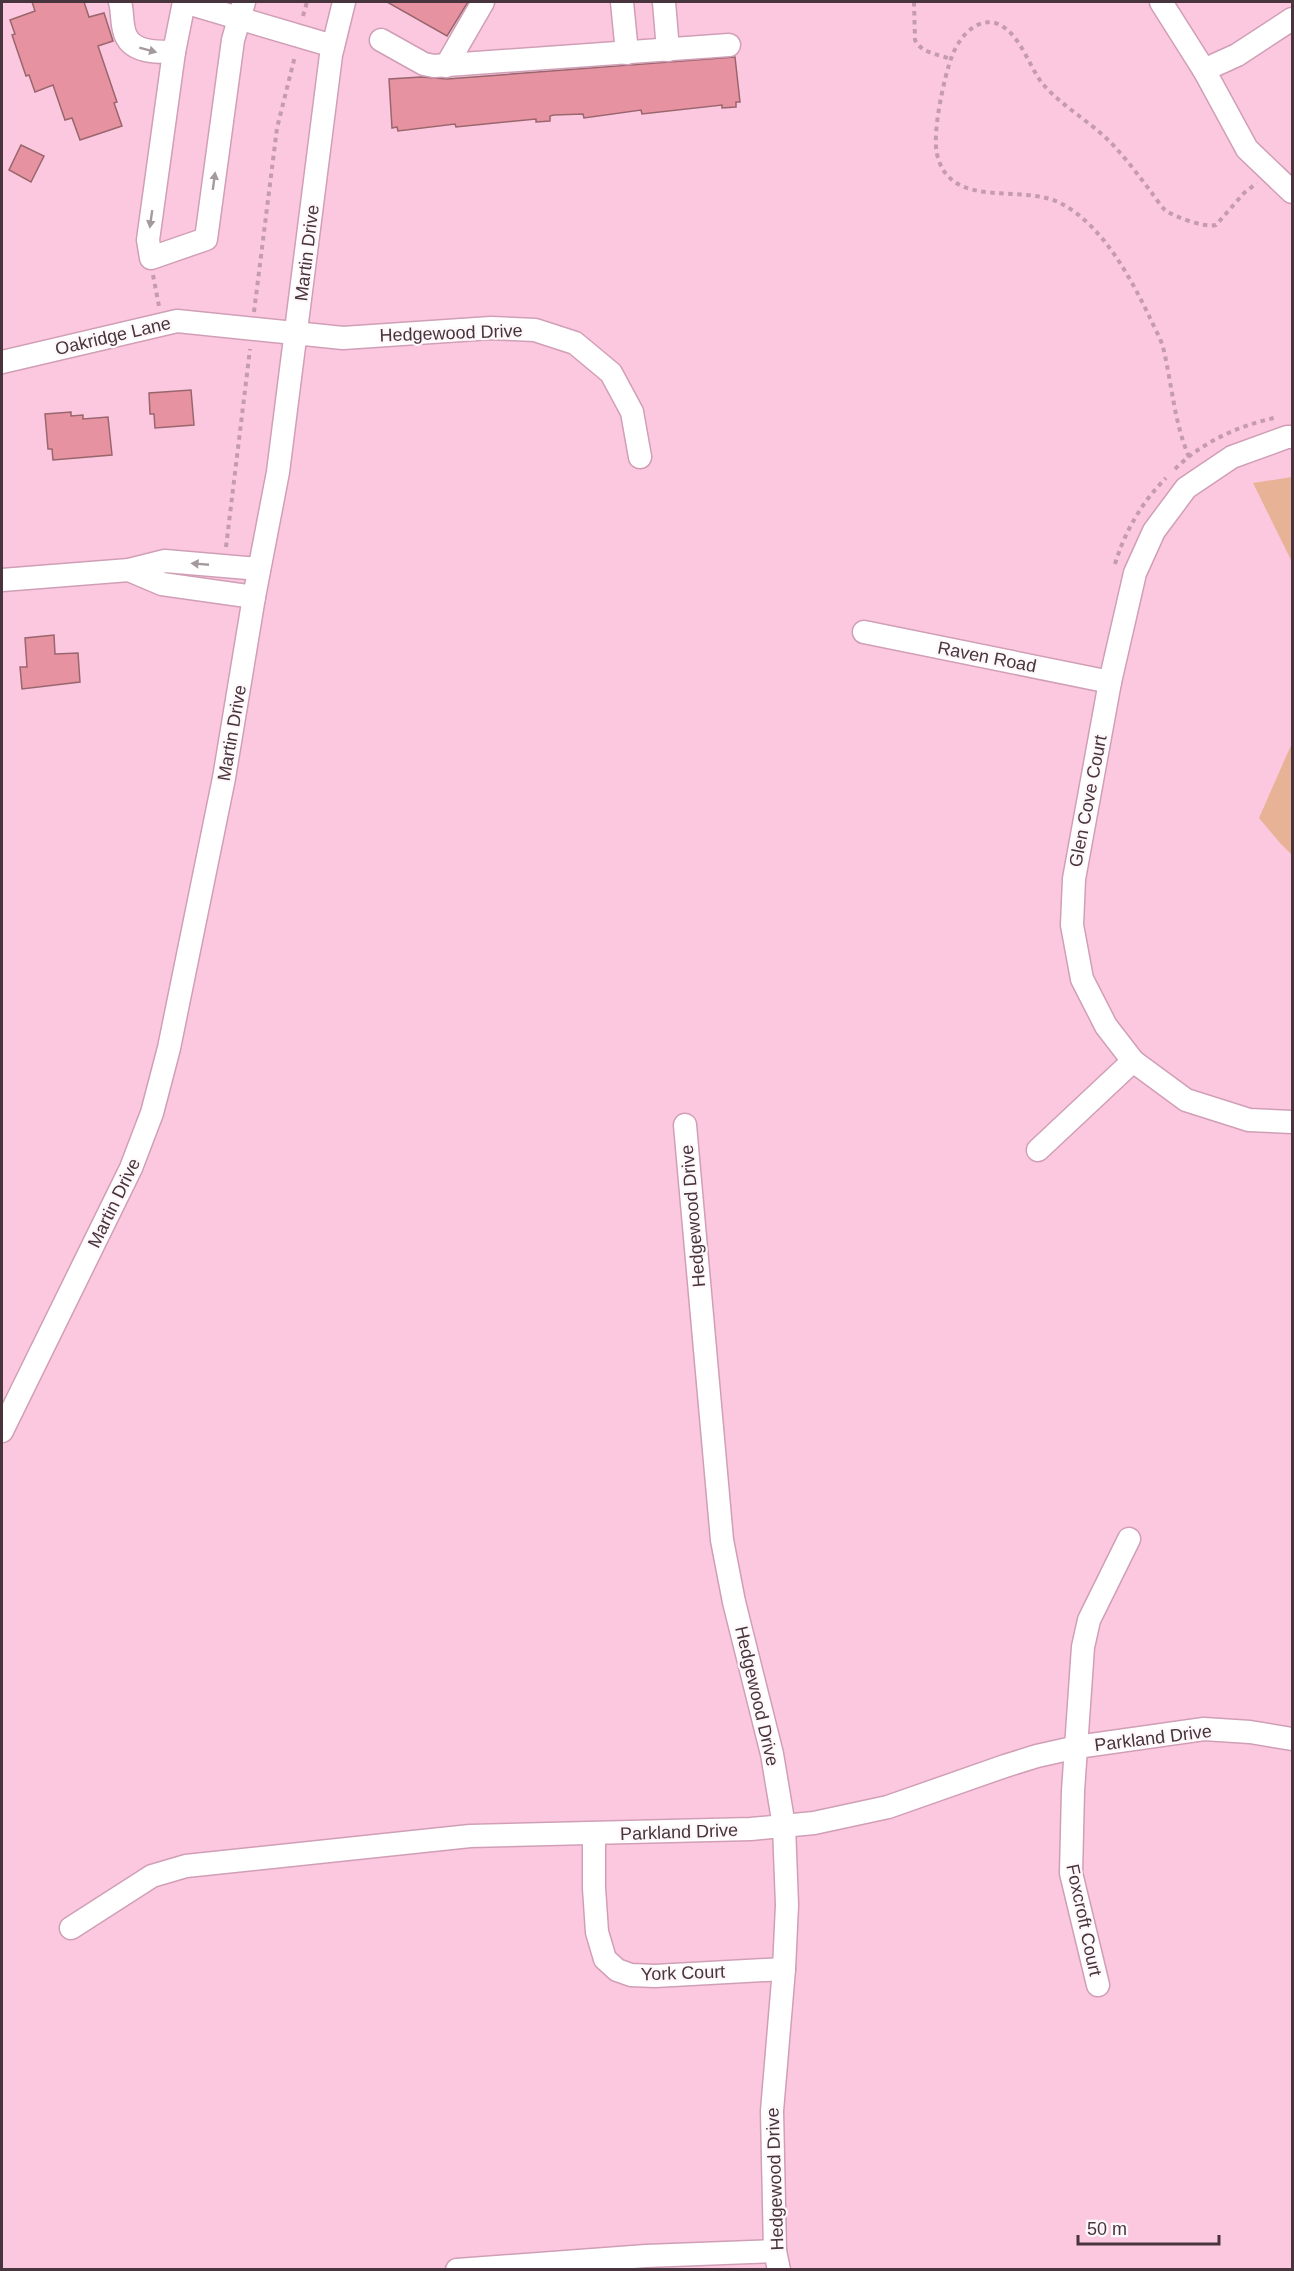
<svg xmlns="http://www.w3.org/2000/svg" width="1294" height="2271" viewBox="0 0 1294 2271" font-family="Arial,sans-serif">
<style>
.green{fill:#e7b295}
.building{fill:#e792a0;stroke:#99666e;stroke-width:1.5}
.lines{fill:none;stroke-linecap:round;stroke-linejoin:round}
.minor-casing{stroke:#d09fb6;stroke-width:25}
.path{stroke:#c59bae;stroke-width:4;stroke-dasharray:4.5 4.5;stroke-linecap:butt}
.minor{stroke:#fff;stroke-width:22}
.oneway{fill:#a49a9e}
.labels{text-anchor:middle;stroke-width:4.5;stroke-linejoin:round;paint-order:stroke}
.street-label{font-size:18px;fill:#48343d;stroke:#fef8fa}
</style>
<rect width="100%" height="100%" fill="#fcc8e0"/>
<g class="green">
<polygon points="1292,477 1292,562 1253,483"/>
<polygon points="1292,743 1292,855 1280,843 1259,818"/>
</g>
<g class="building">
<polygon points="32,2 84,2 89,17 104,13 113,41 98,46 117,102 114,103 122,126 80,140 72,118 65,120 53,85 35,92 29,75 26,76 12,35 15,34 10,20 35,11"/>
<polygon points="387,2 468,2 447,36"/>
<polygon points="735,57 740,102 736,102 736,107 722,108 722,105 642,114 641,110 584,118 583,114 554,115 550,116 550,121 536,122 536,119 456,127 455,124 398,131 397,127 392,128 389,79 421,77 447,79"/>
<polygon points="21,145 44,156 31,182 9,170"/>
<polygon points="191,390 194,425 155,428 154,414 150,414 149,393"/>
<polygon points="71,412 71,416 83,415 83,419 108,417 112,455 53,460 52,449 48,449 45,414"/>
<polygon points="54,635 55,654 78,653 80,682 22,689 20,667 27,667 25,638"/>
</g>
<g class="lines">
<g class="minor-casing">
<g id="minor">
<path d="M120 2C123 12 121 26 126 36 134 53 158 52 174 52L148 240 151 258 206 239 233 40 244 2"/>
<polyline points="184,2 333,46"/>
<polyline points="622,2 627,53"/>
<polyline points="664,2 668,50"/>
<polyline points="1161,2 1204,70"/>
<polyline points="1292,19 1237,55 1204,70 1247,149 1292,192"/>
<polyline points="381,40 424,64 434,66 729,45"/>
<polyline points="174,52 184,2"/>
<polyline points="446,66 483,2"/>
<polyline points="2,362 177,321 343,338 491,328 535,330 575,343 611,373 632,412 640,457"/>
<polyline points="1292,437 1287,437 1232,457 1186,488 1154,531 1135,573 1110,682 1074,879 1072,925 1082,979 1106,1026 1133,1061 1186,1100 1249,1120 1292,1122"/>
<polyline points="129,570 162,584 254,597"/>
<polyline points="2,580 129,570 165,561 259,569"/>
<polyline points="864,632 1110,682"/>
<polyline points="685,1125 722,1540 734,1602 772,1754 784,1826 787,1905 784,1969 772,2111 775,2251 779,2270"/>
<polyline points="1038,1150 1133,1061"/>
<polyline points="2,1431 131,1168 152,1113 169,1048 224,778 254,597 278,472 331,55 344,2"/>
<polyline points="594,1835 594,1888 597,1932 605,1959 617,1970 631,1975 655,1976 784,1969"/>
<polyline points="71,1928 152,1876 186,1866 470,1836 751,1829 814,1823 888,1807 1005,1766 1037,1756 1077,1747 1204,1729 1250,1732 1292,1739"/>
<polyline points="1098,1985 1071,1873 1073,1791 1083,1647 1089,1620 1129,1539"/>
<polyline points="457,2270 646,2256 775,2251"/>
</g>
</g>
<g class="path">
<path d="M914 2 915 40C921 53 938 54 950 59"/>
<polyline points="303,16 307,2"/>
<polyline points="153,275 159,306"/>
<polyline points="254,312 277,128 295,56"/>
<path d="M1189 457C1174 422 1172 384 1163 347 1160 337 1154 327 1150 318 1131 278 1102 225 1062 204 1023 182 950 212 937 154 932 133 944 77 952 56 958 40 974 18 995 23 1019 30 1028 65 1042 83 1062 107 1092 122 1114 146 1127 160 1139 176 1151 192 1155 197 1160 205 1165 210 1174 217 1205 228 1216 225L1244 193 1257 183"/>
<path d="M1175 469C1202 442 1238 426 1274 418"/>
<polyline points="226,547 250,349"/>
<path d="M1115 564C1125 531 1142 502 1166 478"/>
</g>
<use href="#minor" class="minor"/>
</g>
<defs><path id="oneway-solid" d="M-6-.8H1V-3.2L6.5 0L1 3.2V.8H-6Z" transform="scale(1.5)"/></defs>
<g class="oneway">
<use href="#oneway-solid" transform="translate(148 50) rotate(15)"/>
<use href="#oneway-solid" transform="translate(214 181) rotate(-82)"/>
<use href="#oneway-solid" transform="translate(151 219) rotate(98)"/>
<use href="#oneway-solid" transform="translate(200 564) rotate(-175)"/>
</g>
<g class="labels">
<g class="street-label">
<text transform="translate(307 253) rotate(-83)" y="6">Martin Drive</text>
<text transform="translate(451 333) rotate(-2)" y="6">Hedgewood Drive</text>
<text transform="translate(113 336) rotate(-13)" y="6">Oakridge Lane</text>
<text transform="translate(987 657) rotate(11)" y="6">Raven Road</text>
<text transform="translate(232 733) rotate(-80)" y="6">Martin Drive</text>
<text transform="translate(1088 801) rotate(-79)" y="6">Glen Cove Court</text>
<text transform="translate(114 1203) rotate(-64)" y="6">Martin Drive</text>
<text transform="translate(693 1216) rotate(-95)" y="6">Hedgewood Drive</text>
<text transform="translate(757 1696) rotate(77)" y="6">Hedgewood Drive</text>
<text transform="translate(1153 1738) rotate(-7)" y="6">Parkland Drive</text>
<text transform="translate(679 1832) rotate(-2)" y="6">Parkland Drive</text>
<text transform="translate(1084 1920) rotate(78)" y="6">Foxcroft Court</text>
<text transform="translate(683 1973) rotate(-2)" y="6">York Court</text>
<text transform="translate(775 2179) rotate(-92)" y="6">Hedgewood Drive</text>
</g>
</g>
<rect width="1294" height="2271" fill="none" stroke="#48343d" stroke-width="6"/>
<path d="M1078 2235v9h141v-9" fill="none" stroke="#48343d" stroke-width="3"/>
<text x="1087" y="2235" font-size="18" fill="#48343d" stroke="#fef8fa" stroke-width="4.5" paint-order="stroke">50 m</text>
</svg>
